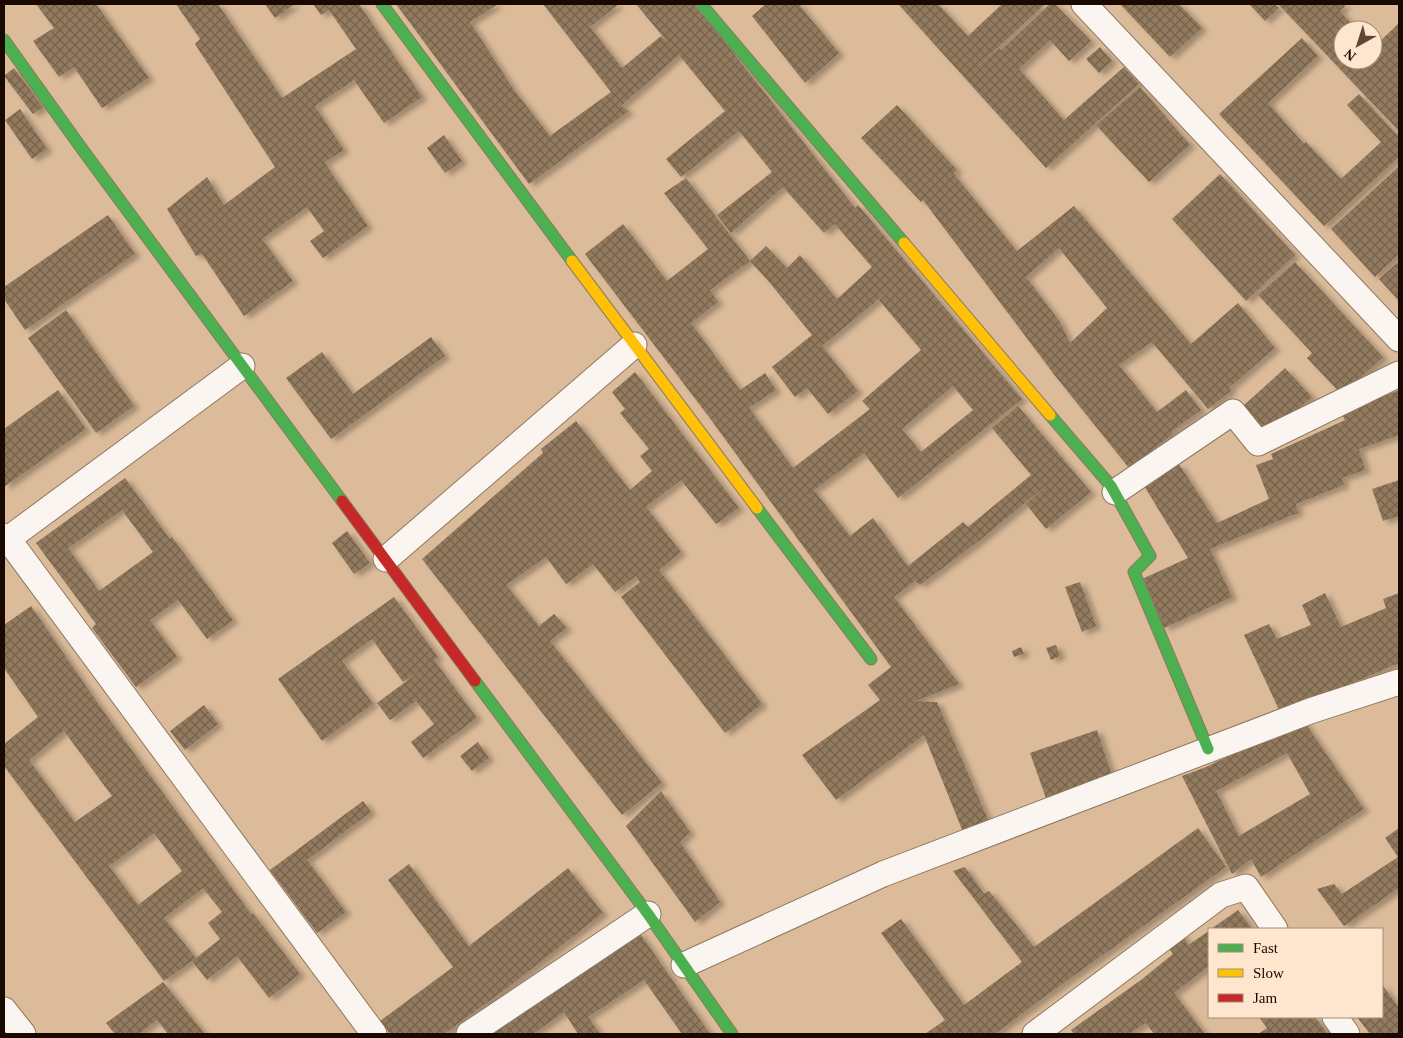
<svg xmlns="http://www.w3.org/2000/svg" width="1403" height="1038" viewBox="0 0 1403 1038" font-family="Georgia,serif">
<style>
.building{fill:url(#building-cross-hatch);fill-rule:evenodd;filter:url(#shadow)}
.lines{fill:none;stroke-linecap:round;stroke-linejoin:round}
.street-casing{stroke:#8e785f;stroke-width:27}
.fast-casing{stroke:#8e785f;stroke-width:13}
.slow-casing{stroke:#8e785f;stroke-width:13}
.jam-casing{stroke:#8e785f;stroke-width:13}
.street{stroke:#faf5f0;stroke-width:25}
.fast{stroke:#4caf50;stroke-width:11}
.slow{stroke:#ffc107;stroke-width:11}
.jam{stroke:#c62828;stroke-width:11}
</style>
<defs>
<pattern id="building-cross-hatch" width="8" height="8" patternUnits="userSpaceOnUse" patternTransform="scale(1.25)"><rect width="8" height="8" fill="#917a5e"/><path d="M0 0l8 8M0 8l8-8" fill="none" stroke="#76624b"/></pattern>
<filter id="shadow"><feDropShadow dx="5.5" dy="3" stdDeviation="2.5" flood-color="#0004"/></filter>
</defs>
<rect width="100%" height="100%" fill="#dbbb99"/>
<g class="building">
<polygon points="36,4 96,4 149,78 102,108 74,67 59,77 33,41 54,28"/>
<polygon points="176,4 218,4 282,98 356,49 329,10 321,15 313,4 359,4 422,97 384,123 354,80 315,106 344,150 325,162 328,168 368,226 323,258 310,241 324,231 307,207 262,239 293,281 244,316 202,254 196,256 167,209 207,177 224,205 275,167 195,44 200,39"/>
<polygon points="265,4 295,4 275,18"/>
<path d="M396 4H498L470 22 514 90 550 136 611 92 543 4H619L590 27 622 68 661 36 669 44 636 4H695L855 208 858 205 1022 399 898 498 864 453 814 490 850 536 873 518 908 566 963 522 968 527 1031 475 992 428 1018 406 1091 492 1046 529 1026 504 1048 484 979 541 920 585 915 581 894 597 959 684 916 701 937 702 989 822 963 832 924 735 836 800 802 755 880 700 868 685 891 667 709 417 585 254 623 224 667 281 708 249 664 193 686 178 750 261 710 290 718 302 691 323 740 390 765 373 776 390 749 408 793 468 870 409 862 401 921 350 879 300 890 290 822 346 858 391 828 414 807 388 795 397 772 367 812 335 770 283 750 261 766 246 787 268 800 255 837 299 872 267 835 224 824 233 783 187 731 233 717 215 772 172 739 131 681 177 666 159 725 111 679 55 621 106 629 111 529 184ZM953 386 973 410 921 452 902 429Z"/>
<polygon points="766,4 803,4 800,6 839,53 805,83 752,16"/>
<polygon points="901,4 938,4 968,36 1001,5 999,4 1045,4 975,69 999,48 1001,50 1050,4 1055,4 1091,41 1069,61 1050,40 1019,69 1064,120 1124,67 1139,84 1046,168 899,5"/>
<polygon points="1120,4 1179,4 1202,28 1170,57"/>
<polygon points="1249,4 1274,4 1279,8 1265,21"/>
<polygon points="1278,4 1344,4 1345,6 1340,11 1357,30 1343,30 1343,60 1373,60 1373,48 1399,23 1399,131"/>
<polygon points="1302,38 1318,56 1268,103 1304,144 1306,142 1341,179 1381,142 1347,105 1359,94 1399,137 1399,157 1324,226 1219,114"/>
<polygon points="1100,47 1112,61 1099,73 1086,59"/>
<polygon points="14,68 43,107 33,114 4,76"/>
<polygon points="1140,87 1190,145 1149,182 1096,125"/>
<path d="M897 105 957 170 953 173 1017 251 1074 206 1191 344 1238 303 1275 348 1229 388 1231 391 1208 409 1152 342 1119 365 1157 412 1186 390 1201 410 1171 432 1173 434 1129 468 1056 377 923 200 921 202 861 138ZM1059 248 1107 308 1070 343 1060 322 1026 277Z"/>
<polygon points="20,109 47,149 32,159 5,120"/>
<polygon points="444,135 462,161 445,173 427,148"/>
<polygon points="1399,166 1399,254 1375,277 1331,229"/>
<polygon points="1220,174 1295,255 1246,301 1172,219"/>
<polygon points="108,215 135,254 25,330 4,299 4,287"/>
<polygon points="1295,262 1383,357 1342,395 1307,358 1312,353 1258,295"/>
<polygon points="1397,263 1399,265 1399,301 1379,279"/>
<polygon points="66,310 134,406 96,433 28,338"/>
<polygon points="431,337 445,356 331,439 286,378 322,352 353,394"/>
<polygon points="1285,368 1312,397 1267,437 1241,408"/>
<polygon points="635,372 739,508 716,524 681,480 646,507 681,552 659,570 762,704 725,733 621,597 640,582 636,576 615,592 593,564 566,584 546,557 506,585 539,626 554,614 567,628 550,641 662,783 622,815 422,559 543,453 541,449 576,421 630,490 652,471 640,456 649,449 620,413 625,409 612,392"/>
<polygon points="58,390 86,429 4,487 4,429"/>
<polygon points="1399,390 1399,435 1359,449 1365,470 1342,478 1344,485 1296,504 1298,513 1210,549 1232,597 1164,628 1142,579 1188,558 1143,484 1179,464 1217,523 1269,499 1256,465 1273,459 1271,454 1345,420 1341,412"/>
<path d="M125 478 170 539 172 537 233 620 207 639 178 600 150 620 177 657 136 687 92 628 96 624 36 543ZM122 510 153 552 99 591 68 548Z"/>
<polygon points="1399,480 1399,516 1383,521 1372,489"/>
<polygon points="347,531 370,563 354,574 332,543"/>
<polygon points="1080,582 1096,626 1082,632 1065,587"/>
<polygon points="1325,593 1341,627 1386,608 1383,599 1399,593 1399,663 1281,714 1244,635 1269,624 1277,639 1311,625 1302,605"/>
<polygon points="394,597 438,657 434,660 477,718 423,758 411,742 434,724 416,701 390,720 377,703 420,671 403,682 372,639 342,661 373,704 322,741 278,679"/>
<path d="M31 606 99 705 251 914 253 913 300 974 269 998 237 956 207 980 192 961 164 981 4 766V744L38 717 4 668V625ZM64 731 112 796 75 822 29 760ZM154 833 182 871 138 905 109 866ZM203 888 222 912 208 923 220 939 196 958 164 918Z"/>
<polygon points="1056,645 1060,656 1051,660 1046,648"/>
<polygon points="1021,647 1024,654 1014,657 1012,651"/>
<polygon points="204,705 218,724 185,750 170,731"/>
<path d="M1303 720 1364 809 1261 877 1251 859 1232 874 1182 776 1206 767ZM1287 753 1310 794 1239 836 1216 791Z"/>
<polygon points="1097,730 1113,779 1047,801 1030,753"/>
<polygon points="478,742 489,758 472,771 460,756"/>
<polygon points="661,791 690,832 680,842 720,902 695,922 626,826"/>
<polygon points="363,801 371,812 307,860 346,912 317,933 270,870"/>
<polygon points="1198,828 1226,867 1047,995 995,1034 925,1034 945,1020 881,933 901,919 964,1005 1022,962 953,871 965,867 984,894 989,891 1034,947"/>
<polygon points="1399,828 1399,888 1344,926 1317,889 1334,884 1342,894 1398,857 1385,838"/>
<polygon points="409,864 469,946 568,868 603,913 502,992 444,1034 390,1034 380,1021 453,967 388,880"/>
<polygon points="1238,910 1252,929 1211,929"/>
<polygon points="1209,931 1209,966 1174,993 1205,1034 1154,1034 1146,1023 1129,1034 1074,1034 1071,1030 1141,980 1173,954 1166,944 1182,933 1188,945"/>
<polygon points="639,932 710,1034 682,1034 644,980 588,1017 600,1034 578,1034 564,1012 533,1034 489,1034"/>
<polygon points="163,982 205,1034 168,1034 157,1020 139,1034 115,1034 106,1023"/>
<polygon points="1382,984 1399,1008 1399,1034 1370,1034 1357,1017 1382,1017"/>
<polygon points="1259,1017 1315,1017 1328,1034 1258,1034 1267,1028"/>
</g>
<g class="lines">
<g class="street-casing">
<g id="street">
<polyline points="1084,4 1399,339"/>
<polyline points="1115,492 1233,412 1258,443 1399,374"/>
<polyline points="4,536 8,539 242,366"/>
<polyline points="8,539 374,1034"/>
<polyline points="386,559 634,345"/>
<polyline points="684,965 883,874 1310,711 1399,682"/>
<polyline points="4,1010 23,1034"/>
<polyline points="1335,1017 1347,1034"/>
<polyline points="469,1034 648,914"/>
<polyline points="1035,1034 1221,895 1246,887 1275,929"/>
</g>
</g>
<g class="fast-casing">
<g id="fast">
<polyline points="382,4 572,261"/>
<polyline points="701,4 904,243"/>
<polyline points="4,40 82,149 342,501"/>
<polyline points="1050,415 1111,486 1150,556 1134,572 1208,749"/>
<polyline points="757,508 871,659"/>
<polyline points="475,681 648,914 732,1034"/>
</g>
</g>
<g class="slow-casing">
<g id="slow">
<polyline points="904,243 1050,415"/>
<polyline points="572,261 757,508"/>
</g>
</g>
<g class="jam-casing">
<polyline id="jam" points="342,501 475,681"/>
</g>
<use href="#street" class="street"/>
<use href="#fast" class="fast"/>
<use href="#slow" class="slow"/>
<use href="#jam" class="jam"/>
</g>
<rect width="1403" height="1038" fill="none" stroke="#190900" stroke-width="10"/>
<rect x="1208" y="928" width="175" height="90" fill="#fee5cd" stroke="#a28d7b"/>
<rect x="1218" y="944" width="25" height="8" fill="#4caf50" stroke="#a28d7b"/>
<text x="1253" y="953" font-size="15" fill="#190900">Fast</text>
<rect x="1218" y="969" width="25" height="8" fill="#ffc107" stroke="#a28d7b"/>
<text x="1253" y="978" font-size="15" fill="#190900">Slow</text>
<rect x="1218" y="994" width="25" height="8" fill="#c62828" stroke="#a28d7b"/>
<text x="1253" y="1003" font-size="15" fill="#190900">Jam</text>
<g transform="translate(1358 45) rotate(219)"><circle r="24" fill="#fee5cd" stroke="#a28d7b"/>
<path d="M0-4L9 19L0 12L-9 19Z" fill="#5d4736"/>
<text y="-8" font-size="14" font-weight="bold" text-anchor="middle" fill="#190900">N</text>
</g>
</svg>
